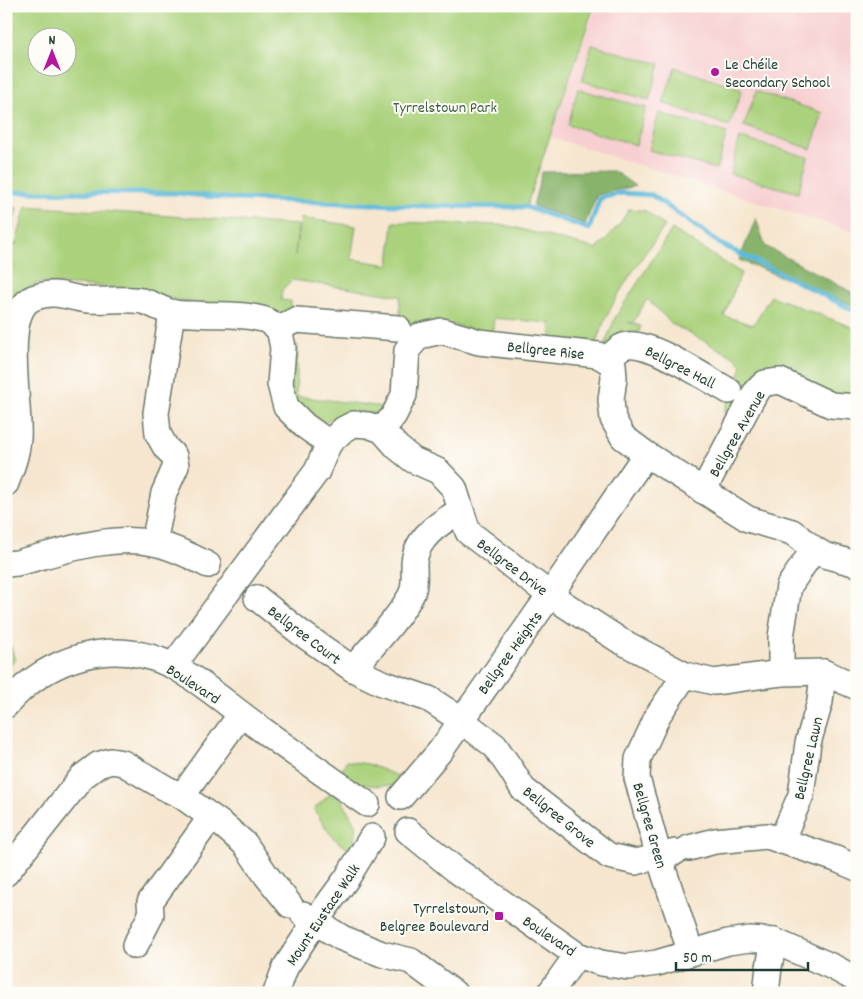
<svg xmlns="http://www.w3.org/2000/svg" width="863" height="999" viewBox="0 0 863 999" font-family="Dekko,sans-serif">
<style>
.built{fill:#f7cfd0}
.green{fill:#aad17b;stroke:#648758;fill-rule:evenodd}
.forest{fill:#87b36b;stroke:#537850}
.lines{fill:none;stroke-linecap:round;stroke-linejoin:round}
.stream{stroke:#5dbadb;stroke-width:5}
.minor-casing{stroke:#6a786a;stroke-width:28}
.minor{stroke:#fff;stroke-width:25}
.poi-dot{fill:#b5179e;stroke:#fdfcf7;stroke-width:2}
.labels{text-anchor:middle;stroke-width:4;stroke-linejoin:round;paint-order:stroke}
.poi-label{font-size:16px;fill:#1f3d34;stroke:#fdfcf7;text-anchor:start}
.park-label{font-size:16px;fill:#426246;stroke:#fdfcf7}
.street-label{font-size:16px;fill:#1f3d34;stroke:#fdfcf7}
</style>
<rect width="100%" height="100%" fill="#fdfcf7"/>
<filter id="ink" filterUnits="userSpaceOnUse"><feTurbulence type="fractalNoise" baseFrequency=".02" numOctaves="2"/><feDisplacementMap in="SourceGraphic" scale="10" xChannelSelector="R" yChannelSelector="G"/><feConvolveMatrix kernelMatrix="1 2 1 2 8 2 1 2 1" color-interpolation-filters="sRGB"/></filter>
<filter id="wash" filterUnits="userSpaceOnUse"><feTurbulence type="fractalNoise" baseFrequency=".0096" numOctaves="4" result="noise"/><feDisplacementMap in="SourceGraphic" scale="20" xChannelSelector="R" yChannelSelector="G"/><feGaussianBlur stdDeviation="1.12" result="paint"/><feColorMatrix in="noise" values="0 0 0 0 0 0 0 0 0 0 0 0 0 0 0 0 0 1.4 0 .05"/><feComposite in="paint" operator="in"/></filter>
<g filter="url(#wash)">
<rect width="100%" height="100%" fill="#f6e6cf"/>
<polygon class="built" points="596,6 857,6 857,233 550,137"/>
<g class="green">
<path d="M6 6H594L526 207 424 206 237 199 175 193 6 192ZM38 38H68V68H38Z"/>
<polygon points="592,45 660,64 649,100 582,81"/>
<polygon points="675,67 742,90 729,126 663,103"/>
<polygon points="578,89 646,108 636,145 568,125"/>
<polygon points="756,91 823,113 811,149 744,126"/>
<polygon points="659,113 727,133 716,169 649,150"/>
<polygon points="740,138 808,157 798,193 730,174"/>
<path d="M26 206 298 225 295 255 301 218 356 226 351 259 389 265 393 222 505 225 597 249 619 225 629 209 646 211 665 226C638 263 611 299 596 343L551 340 550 323 494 318 492 334 436 321 412 325 400 341V296L292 280 282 290 281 300 291 301V310L278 316 173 299 142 289 40 283C15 291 13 303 6 327V207L17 208 9 245 16 244Z"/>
<polygon points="672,229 741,273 724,316 753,325 771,296 857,329 857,393 851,396 839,397 762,372 753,377 733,414 724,411 737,382 742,365 734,357 672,324 647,299 633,323 628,322 641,326 639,332 630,333 604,346 615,318"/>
<polygon points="292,345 298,345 296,396 384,407 380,413 345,413 325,422 298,408 290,396"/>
<polygon points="6,646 7,648 11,647 15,660 6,667"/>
<path d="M346 761 368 764 400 777 397 785C374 787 361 786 340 774Z"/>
<path d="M331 793 341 798 356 826 353 850C335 846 323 824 314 809Z"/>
</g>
<g class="forest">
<polygon points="614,171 635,186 597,195 585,224 533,206 542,172"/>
<polygon points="756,218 765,246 857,295 857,307 739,260"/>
</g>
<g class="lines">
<polyline class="stream" points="6,192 175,193 237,199 424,206 526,207 589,229 600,198 622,193 652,195 722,245 788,277 857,312"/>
</g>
</g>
<g filter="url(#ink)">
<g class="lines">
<g class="minor-casing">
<g id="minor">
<polyline points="279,328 296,320 398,328"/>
<path d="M607 360C613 354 619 346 628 345 652 342 707 379 729 391"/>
<polyline points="382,430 394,415 404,395 407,350 419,336 442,331 479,342 598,355 613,364 614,378 611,400 613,419 623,437 646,454 748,519 792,532 814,549 824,555 857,564"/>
<path d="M6 483C12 468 17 454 18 439 21 408 0 312 33 298 57 289 67 298 89 300 107 301 124 298 142 301 152 303 161 310 171 312 178 314 186 314 193 314 215 316 240 313 262 319 268 320 273 325 279 328L283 348 280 384 286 407 305 426 329 443"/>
<polyline points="703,491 756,391 765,383 780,381 831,405 857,407"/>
<polyline points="154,543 164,493 176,466 174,456 166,448 158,434 156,413 172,313"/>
<path d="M6 564 17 563C60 552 109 534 154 543 173 547 191 556 208 565"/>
<polyline points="257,598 301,633 353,669 382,683 429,699 461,720 495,746 512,771 523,789 609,856 636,862 675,852"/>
<polyline points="173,666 317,471 329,443 344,429 354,424 368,425 382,430 397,447 413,460 438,471 454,488 468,532 550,595 619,640 685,675 714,682 781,673 823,672 857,687"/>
<path d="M353 669C372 646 395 623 410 597 416 587 414 575 414 563 416 538 439 523 460 511"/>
<polyline points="781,673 781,637 789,586 814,549"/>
<polyline points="685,675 658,715 638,759 637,778 659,857 691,953"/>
<path d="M6 705C48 657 113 636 173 666 201 681 227 704 253 723 291 751 329 778 367 804"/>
<polyline points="182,796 241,714"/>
<polyline points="401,797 441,750 550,595 646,454"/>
<polyline points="408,831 456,870 577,955 601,963 628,967 657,963 728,942 750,939 774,941 833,967 857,980"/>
<polyline points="781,841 801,795 808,743 820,702 823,672"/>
<polyline points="689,848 715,841 767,836 836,859 857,868"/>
<polyline points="6,873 82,777 98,765 111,761 123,763 167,789 182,796 224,826 245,844 266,875 290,905"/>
<polyline points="303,914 342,938 382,954 411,961 454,993"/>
<polyline points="135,946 151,915 150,902 211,817"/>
<polyline points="276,993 285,968 315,922 347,878 372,837"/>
<polyline points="550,993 577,955"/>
<polyline points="766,993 769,967 774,941"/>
</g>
</g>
<use href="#minor" class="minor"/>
</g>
</g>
<g class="poi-dot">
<circle cx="715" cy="72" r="5"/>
<rect x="494" y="911" width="10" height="10" rx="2.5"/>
</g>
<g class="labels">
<g class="poi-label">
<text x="725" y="69">Le Chéile<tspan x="725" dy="18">Secondary School</tspan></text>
<text x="489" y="913" text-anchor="end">Tyrrelstown,<tspan x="489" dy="18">Belgree Boulevard</tspan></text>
</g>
<g class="park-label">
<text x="445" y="112">Tyrrelstown Park</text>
</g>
<g class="street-label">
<text transform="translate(546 349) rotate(6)" y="6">Bellgree Rise</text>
<text transform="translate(681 366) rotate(27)" y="6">Bellgree Hall</text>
<text transform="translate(736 433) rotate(-60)" y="6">Bellgree Avenue</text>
<text transform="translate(513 566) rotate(37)" y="6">Bellgree Drive</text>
<text transform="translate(305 634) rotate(37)" y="6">Bellgree Court</text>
<text transform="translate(509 652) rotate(-54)" y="6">Bellgree Heights</text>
<text transform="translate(194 683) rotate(33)" y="6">Boulevard</text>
<text transform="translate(807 758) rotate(-77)" y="6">Bellgree Lawn</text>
<text transform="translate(560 816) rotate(39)" y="6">Bellgree Grove</text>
<text transform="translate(651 825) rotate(74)" y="6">Bellgree Green</text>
<text transform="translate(322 914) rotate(-56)" y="6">Mount Eustace Walk</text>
<text transform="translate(550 935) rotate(34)" y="6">Boulevard</text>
</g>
</g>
<rect width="863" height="999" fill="none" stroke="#fdfcf7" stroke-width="25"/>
<g transform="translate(52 52)"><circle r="24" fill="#fdfcf7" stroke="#a4b0a9"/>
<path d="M0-4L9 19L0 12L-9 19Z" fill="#b5179e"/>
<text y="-8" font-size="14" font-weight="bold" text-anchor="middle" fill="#1f3d34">N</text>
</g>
<path d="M676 962v8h132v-8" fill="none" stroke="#1f3d34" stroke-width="2.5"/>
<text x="683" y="962" font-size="15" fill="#1f3d34" stroke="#fdfcf7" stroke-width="4" paint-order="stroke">50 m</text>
</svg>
